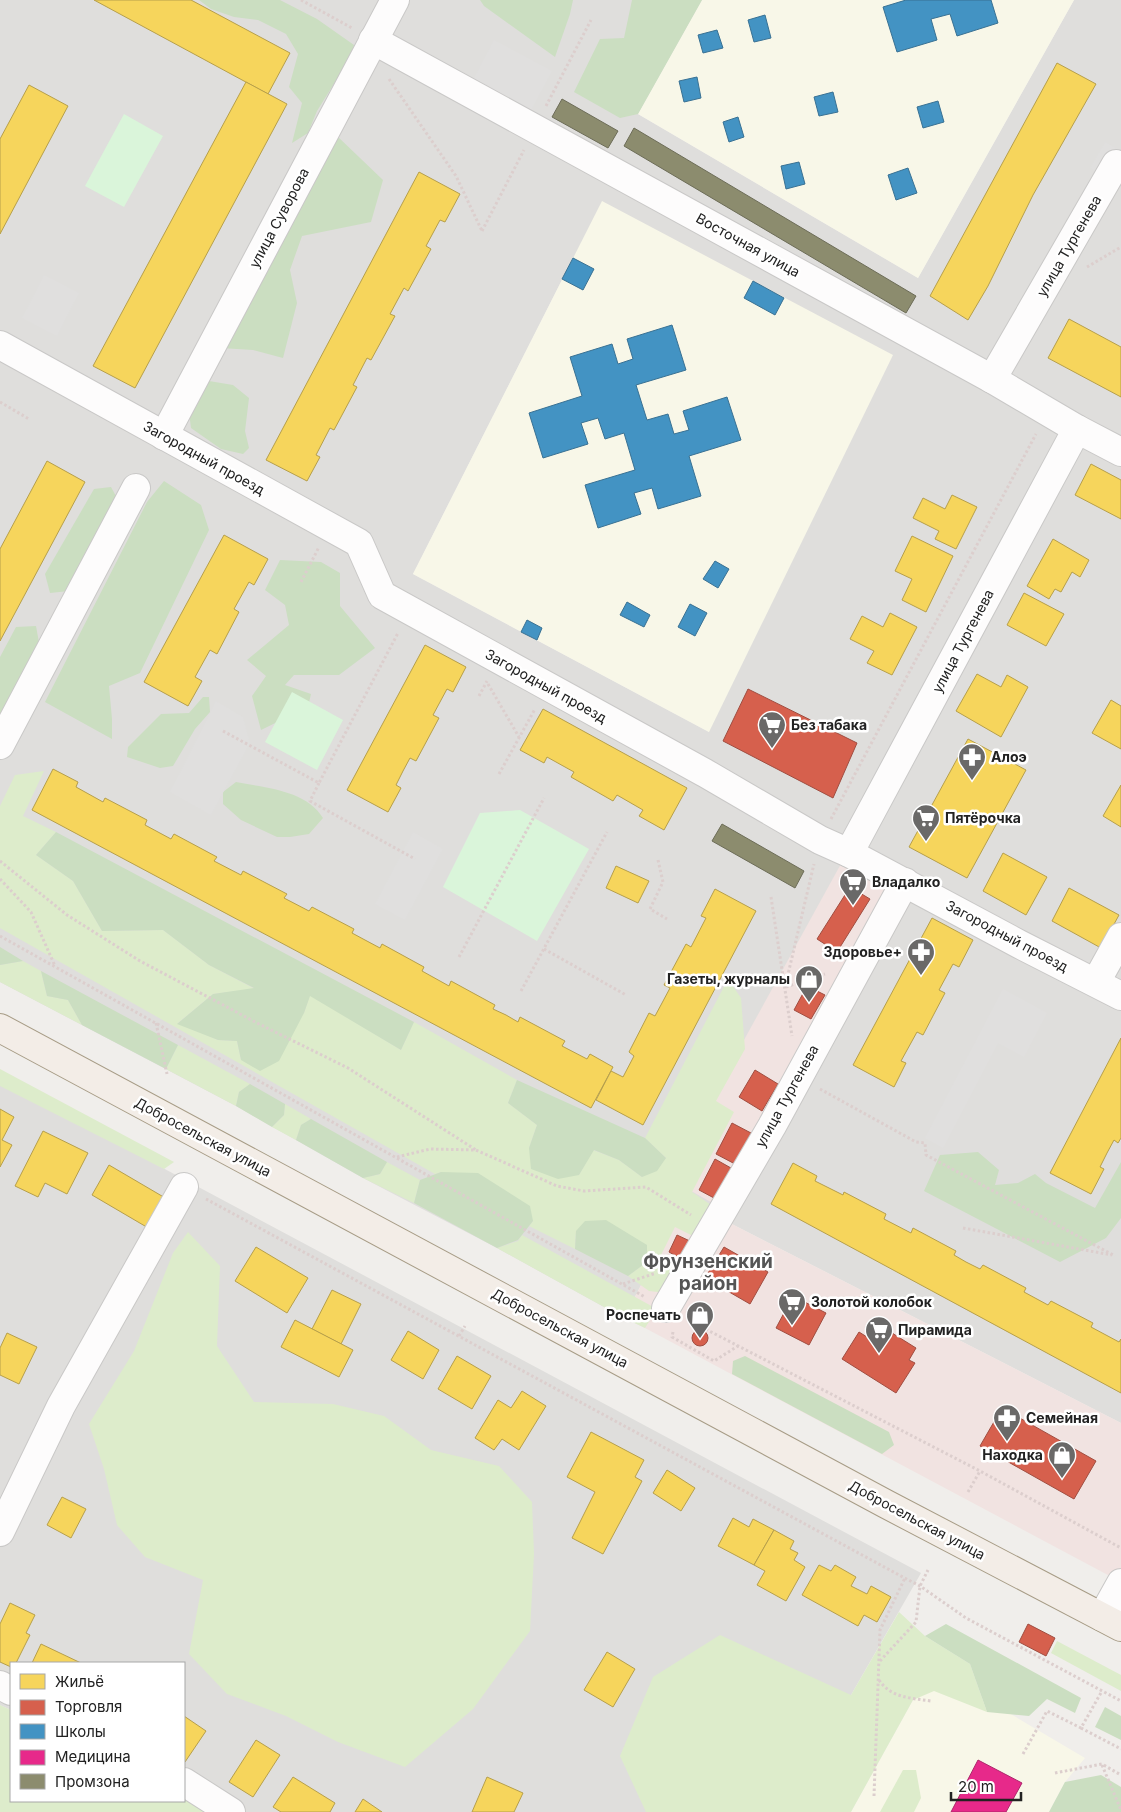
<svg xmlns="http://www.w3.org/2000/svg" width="1121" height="1812" viewBox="0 0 1121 1812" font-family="Inter,sans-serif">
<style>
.residential{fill:#dfdedc;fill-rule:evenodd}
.commercial{fill:#f1e3e1}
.education{fill:#f8f7e8}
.grass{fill:#ddeccb}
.forest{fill:#cbdec1}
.park{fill:#daf5da}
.parking{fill:#e0dfde}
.homes{fill:#f6d55c;stroke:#b69f4b}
.shops{fill:#d6604d;stroke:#a04d40}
.schools{fill:#4393c3;stroke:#397193}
.health{fill:#e7298a;stroke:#ac276b}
.industry{fill:#8c8c6e;stroke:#6c6c57}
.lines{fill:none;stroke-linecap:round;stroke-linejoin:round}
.minor-casing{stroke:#c9c8c7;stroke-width:30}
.major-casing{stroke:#a79c86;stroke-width:30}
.path{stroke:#dccecd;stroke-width:3;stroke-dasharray:2.5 2.5;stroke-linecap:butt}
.minor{stroke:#fdfcfc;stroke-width:28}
.major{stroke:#f3ede7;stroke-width:28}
.labels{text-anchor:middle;stroke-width:5;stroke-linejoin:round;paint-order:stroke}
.street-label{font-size:14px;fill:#222;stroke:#fff}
.poi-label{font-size:14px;font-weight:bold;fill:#222;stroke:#fff;text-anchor:start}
.district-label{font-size:19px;font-weight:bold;fill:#555;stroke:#fff}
</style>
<rect width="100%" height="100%" fill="#f0eeeb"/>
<g class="residential">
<path d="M0 0H702L638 114 918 278 1074 0H1121V1423L685 1200 624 1318 497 1248 363 1178 236 1106 0 982ZM573 258 753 281 784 298 709 732 413 574Z"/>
<polygon points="0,1081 921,1573 851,1695 812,1812 213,1812 184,1797 184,1663 11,1663 11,1710 0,1705"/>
</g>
<g class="commercial">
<polygon points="842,862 892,890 718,1206 668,1178"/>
<polygon points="685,1200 1121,1423 1121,1582 645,1328 624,1318"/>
</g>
<g class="education">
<polygon points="702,0 1074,0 918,278 638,114"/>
<polygon points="602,201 893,355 709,732 413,574"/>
<polygon points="933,1668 1085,1758 1065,1782 1049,1812 851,1812 913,1700"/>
</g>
<g class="grass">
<polygon points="44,771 23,816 56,832 36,855 73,881 102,931 163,930 209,965 255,989 213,994 178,1023 218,1040 237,1041 241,1060 304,1013 310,995 401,1050 414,1022 517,1080 508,1103 537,1125 529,1148 579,1175 593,1150 619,1160 642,1177 666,1158 645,1138 728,979 741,998 745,1049 716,1101 734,1112 692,1192 714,1207 697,1238 675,1227 661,1255 683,1266 666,1293 649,1291 628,1276 647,1262 576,1231 575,1249 529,1226 533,1221 441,1172 435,1174 0,928 0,806 15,775"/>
<polygon points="23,961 41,971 47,996 68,1000 82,1025 0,982 0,965"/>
<polygon points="178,1045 250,1084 239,1092 236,1106 166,1069"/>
<polygon points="0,1069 174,1162 164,1169 0,1086"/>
<polygon points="285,1104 311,1119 301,1125 296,1140 272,1127 284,1115"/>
<polygon points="387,1162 420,1180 414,1203 363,1178 380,1174"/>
<polygon points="188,1232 220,1266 217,1346 254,1402 333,1404 384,1416 431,1450 499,1466 532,1502 534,1554 530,1631 473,1709 405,1767 338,1742 286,1716 227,1694 189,1654 203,1580 145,1557 117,1525 104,1469 89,1424 134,1351 173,1253"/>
<polygon points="522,1235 657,1309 645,1328 624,1318 497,1248 518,1241"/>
<polygon points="899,1612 925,1636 970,1664 987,1712 934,1691 913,1700 851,1812 646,1812 620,1756 653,1677 720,1635 851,1695"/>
<polygon points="1057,1641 1121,1675 1121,1691 1051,1653"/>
<polygon points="0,1705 11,1710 11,1801 184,1801 184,1797 213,1812 0,1812"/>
<polygon points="903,1770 916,1770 921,1798 914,1812 880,1812"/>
</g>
<g class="forest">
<polygon points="199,0 280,0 317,19 354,45 351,59 345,66 317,111 308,133 292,143 302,103 289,87 298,54 286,34 258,20 234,17 211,9"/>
<polygon points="480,0 573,0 570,14 555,57 484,6"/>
<polygon points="632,0 702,0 638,114 620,118 574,92 600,39 624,38"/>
<polygon points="336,135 383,180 371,222 302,236 290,270 297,303 283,358 253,350 221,348"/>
<polygon points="209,381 233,385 249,398 245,431 249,448 243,454 221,449 191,428 189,412"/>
<polygon points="164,481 201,505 209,530 140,673 109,686 112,719 112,739 45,702 147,502"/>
<polygon points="111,487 117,498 69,591 50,593 45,574 94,489"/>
<polygon points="280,560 321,562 340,573 340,606 375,648 339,675 294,675 285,685 311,694 308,707 261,730 252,696 266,676 247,660 289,625 285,605 265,590"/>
<polygon points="36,626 40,648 0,719 0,657 16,627"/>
<polygon points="203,697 209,697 210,712 195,729 173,766 160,768 127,757 128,747 161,714 189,713"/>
<path d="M236 782C266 788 306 790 323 818L309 834 290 837H277L241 820 223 804V792Z"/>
<polygon points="56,832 414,1022 401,1050 310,996 304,1013 279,1061 260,1071 241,1060 237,1041 218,1040 177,1024 213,994 254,988 209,965 163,930 102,931 73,881 36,855"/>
<polygon points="0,947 23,961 0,965"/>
<polygon points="41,971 178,1045 166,1069 82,1025 68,1000 47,996"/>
<polygon points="517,1080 645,1138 666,1158 657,1171 642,1177 619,1160 594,1150 579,1175 558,1179 531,1169 529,1148 537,1125 508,1103"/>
<polygon points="250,1084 285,1104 284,1115 272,1127 236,1106 239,1092"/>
<polygon points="311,1119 387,1162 380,1174 363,1178 296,1140 301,1125"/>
<polygon points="978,1152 999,1170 995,1185 1018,1183 1035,1174 1046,1183 1095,1208 1121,1162 1121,1218 1106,1238 1060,1262 924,1191 940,1155"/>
<polygon points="441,1172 478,1173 530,1206 533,1221 518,1240 497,1248 414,1203 420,1180"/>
<polygon points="606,1220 647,1245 647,1262 628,1276 575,1249 576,1231 585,1221"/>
<polygon points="745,1356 889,1432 894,1445 882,1454 732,1374 733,1361"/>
<polygon points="946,1624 1081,1698 1075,1713 1047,1699 1029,1716 987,1712 970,1664 925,1636"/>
<polygon points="1105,1707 1121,1716 1121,1740 1095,1727"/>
<polygon points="1101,1775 1121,1787 1121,1812 1049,1812 1065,1782"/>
</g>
<g class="park">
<polygon points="124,114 163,136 124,207 85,186"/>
<polygon points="292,692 343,720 317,770 265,742"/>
<polygon points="520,810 589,849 537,941 443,887 480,813"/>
</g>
<g class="parking">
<polygon points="494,40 552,71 530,112 472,82"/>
<polygon points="1105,142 1121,151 1121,186 1090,168"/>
<polygon points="44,275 79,293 57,336 22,318"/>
<polygon points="216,701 243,717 250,743 211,815 170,792"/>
<polygon points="413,832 443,849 405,920 375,904"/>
<polygon points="1003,989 1047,1013 1024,1057 998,1043 943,1148 925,1138"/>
</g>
<g class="homes">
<polygon points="94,0 191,0 290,53 268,94"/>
<polygon points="1057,63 1096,84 1033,195 988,286 968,320 930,296"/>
<polygon points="246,82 287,104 135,388 93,366"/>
<polygon points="29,85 68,106 0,234 0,139"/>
<polygon points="419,172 460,194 445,222 440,220 426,246 431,249 408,291 404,288 390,314 395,316 371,360 367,358 353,385 357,387 334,430 330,428 316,455 320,457 307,481 266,460"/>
<polygon points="1069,319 1121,347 1121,397 1048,358"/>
<polygon points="47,461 85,482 0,641 0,549"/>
<polygon points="1091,464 1121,480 1121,519 1075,495"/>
<polygon points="952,495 977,507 956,549 935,539 939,531 913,518 923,498 945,509"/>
<polygon points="224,535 268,559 254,585 249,582 234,609 239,612 217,654 210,650 195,677 202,681 188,706 144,682"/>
<polygon points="912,536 953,556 926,612 902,600 912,579 895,571"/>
<polygon points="1053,539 1089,560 1080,577 1072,572 1061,592 1055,589 1049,599 1027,586"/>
<polygon points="1024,593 1064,614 1046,646 1007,625"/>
<polygon points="890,613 917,627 892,675 867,663 874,651 850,639 862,616 883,627"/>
<polygon points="425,645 466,667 453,692 447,689 433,715 439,718 416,761 410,758 403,771 396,785 401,788 388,812 347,790"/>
<polygon points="977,674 1001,687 1007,675 1028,687 1001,737 956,711"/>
<polygon points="1111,700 1121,706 1121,749 1092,733"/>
<polygon points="543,709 687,788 664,830 639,816 643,810 617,795 613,801 571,777 574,772 547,757 544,763 520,750"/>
<polygon points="968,739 1026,770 967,878 909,847"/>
<polygon points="53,769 78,782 76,787 103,802 105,798 147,820 145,825 171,839 174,834 217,857 214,861 241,875 243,871 287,894 284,898 309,911 312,907 354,929 352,933 365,940 380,948 382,944 424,967 422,971 449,986 451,981 495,1005 493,1009 506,1015 518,1022 520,1017 565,1041 562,1046 587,1059 590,1054 613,1067 591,1108 32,810"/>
<polygon points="1121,785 1121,827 1103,816"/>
<polygon points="1003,853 1047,877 1026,915 983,891"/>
<polygon points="616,866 649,881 638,903 606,888"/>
<polygon points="1069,888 1119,915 1101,948 1052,921"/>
<polygon points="715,889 756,911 643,1125 596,1100 611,1071 623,1077 634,1056 629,1052 649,1013 655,1016 662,1003 670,988 664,985 686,944 691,947 706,918 701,916"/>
<polygon points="932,918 973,940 959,967 953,964 939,990 945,993 923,1035 917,1032 901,1061 906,1063 894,1087 853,1065"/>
<polygon points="1121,1038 1121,1138 1118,1143 1114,1140 1107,1153 1100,1167 1104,1169 1091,1194 1050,1173"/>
<polygon points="0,1109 14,1117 2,1140 12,1145 0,1167"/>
<polygon points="43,1131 88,1153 67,1194 45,1183 38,1197 15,1186"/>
<polygon points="793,1163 817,1176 815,1181 843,1195 844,1192 886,1214 884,1219 911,1233 913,1228 956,1251 954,1255 966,1262 980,1269 983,1265 1026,1288 1024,1292 1048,1305 1051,1301 1093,1323 1091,1327 1119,1342 1121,1339 1121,1393 771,1204"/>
<polygon points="109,1165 167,1199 150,1229 92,1195"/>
<polygon points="256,1247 308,1278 287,1313 235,1281"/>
<polygon points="332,1290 361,1304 341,1344 312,1329"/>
<polygon points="295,1320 353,1350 339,1377 281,1347"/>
<polygon points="408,1331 439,1350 423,1379 391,1360"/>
<polygon points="7,1333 37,1347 19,1384 0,1375 0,1348"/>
<polygon points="457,1356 491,1376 472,1409 438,1389"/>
<polygon points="522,1391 546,1406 519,1450 502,1439 494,1450 475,1438 498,1400 511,1408"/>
<polygon points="591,1432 644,1460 635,1477 642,1481 603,1554 572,1538 595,1492 567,1477"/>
<polygon points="667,1470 695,1488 681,1511 653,1493"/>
<polygon points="62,1497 86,1509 71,1538 47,1525"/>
<polygon points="733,1518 749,1527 753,1519 774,1530 754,1565 718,1546"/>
<polygon points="774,1530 794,1541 790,1549 798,1553 794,1560 805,1567 786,1601 757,1585 765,1571 754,1565"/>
<polygon points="819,1565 831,1571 835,1565 856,1577 851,1586 867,1594 871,1586 891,1597 877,1622 864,1615 858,1626 802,1595"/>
<polygon points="10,1603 35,1615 26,1633 30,1635 16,1663 11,1663 11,1667 0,1662 0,1624"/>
<polygon points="41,1644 81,1663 32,1663"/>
<polygon points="607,1652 635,1669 613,1707 584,1690"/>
<polygon points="184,1716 206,1731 185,1762 184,1761"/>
<polygon points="256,1740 280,1755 253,1797 229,1782"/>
<polygon points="293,1777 335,1803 330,1812 281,1812 273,1807"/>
<polygon points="487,1777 523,1793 514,1812 472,1812"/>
<polygon points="363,1799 382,1812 355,1812"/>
</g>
<g class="shops">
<polygon points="748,689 857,743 833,798 723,741"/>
<polygon points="850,887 870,899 837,952 817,939"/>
<polygon points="807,986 825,995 811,1019 794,1010"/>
<polygon points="755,1070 778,1084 762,1111 739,1097"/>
<polygon points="732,1123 751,1133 735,1164 716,1154"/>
<polygon points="715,1159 731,1168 714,1198 699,1190"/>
<polygon points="677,1235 692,1242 683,1260 669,1252"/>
<polygon points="724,1247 768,1272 750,1304 705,1278"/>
<polygon points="793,1296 826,1313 809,1345 776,1328"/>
<polygon points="876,1323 916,1348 909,1360 915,1363 896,1393 842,1359 859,1332 867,1337"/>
<circle cx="700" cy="1338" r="8"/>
<polygon points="1002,1408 1096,1461 1074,1499 980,1446"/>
<polygon points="1028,1624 1055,1638 1046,1656 1019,1642"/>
</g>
<g class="schools">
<polygon points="906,0 991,0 998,23 957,36 950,14 931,19 937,40 897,52 883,7"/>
<polygon points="765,15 771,38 754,42 748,20"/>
<polygon points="717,30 723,48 703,53 698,35"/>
<polygon points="697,77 701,98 684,102 679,81"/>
<polygon points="833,92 838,112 819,116 814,97"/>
<polygon points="938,101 944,122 923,128 917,107"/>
<polygon points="738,117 744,137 729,142 723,122"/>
<polygon points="799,162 805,184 786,189 781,166"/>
<polygon points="908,168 917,193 896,200 888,175"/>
<polygon points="573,258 594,269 583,290 562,279"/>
<polygon points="753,281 784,298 775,315 744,298"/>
<polygon points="672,325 686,370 636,385 647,420 668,414 674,434 689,430 683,411 727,397 741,440 689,456 701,496 658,509 652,488 634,493 641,514 598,528 585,485 635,470 624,433 605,439 598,418 581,423 588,444 543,458 529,413 582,396 570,357 612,344 618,364 633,359 627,339"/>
<polygon points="715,561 729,569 718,588 703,579"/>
<polygon points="627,602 650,615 644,627 620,615"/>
<polygon points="690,604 707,613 695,636 678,627"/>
<polygon points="527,620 542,628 537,640 521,632"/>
</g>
<polygon class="health" points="978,1760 1022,1783 1006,1812 951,1812"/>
<g class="industry">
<polygon points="562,99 618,131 608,148 552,117"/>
<polygon points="634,128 916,296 906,313 624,146"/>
<polygon points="722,824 804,871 795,888 712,841"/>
</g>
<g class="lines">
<g class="minor-casing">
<g id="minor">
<polyline points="373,40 992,379 1077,429 1121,452"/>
<polyline points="0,345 359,543 382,595 705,773 820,840 849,853 1019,944 1121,996"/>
<polyline points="992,379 1116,164"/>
<polyline points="164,436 395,0"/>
<polyline points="0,745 136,488"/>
<polyline points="849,853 1077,429"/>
<polyline points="1096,982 1121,937"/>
<polyline points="666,1308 772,1126 905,882"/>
<polyline points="0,1532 61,1406 184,1187"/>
<polyline points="1102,1617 1121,1583"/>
<polyline points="0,1685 11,1691"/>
<polyline points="184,1782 231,1812"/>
</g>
</g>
<g class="major-casing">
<polyline id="major" points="0,1028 886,1504 1121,1627"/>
</g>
<g class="path">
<polyline points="301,0 352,28"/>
<polyline points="389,79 456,176 482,231"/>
<polyline points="546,106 591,20"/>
<polyline points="482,231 524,150"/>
<polyline points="1087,267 1121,247"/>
<polyline points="0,402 29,419"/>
<polyline points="301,582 319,547"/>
<polyline points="488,684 519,737"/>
<polyline points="479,696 487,681"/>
<polyline points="223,731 319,783 398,633"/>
<polyline points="499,774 535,709"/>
<polyline points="319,783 310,801 415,859"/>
<polyline points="831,819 1036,434"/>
<polyline points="658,860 663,882 650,909 667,919"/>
<polyline points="0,861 67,915 140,961 259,1024 348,1068 476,1150"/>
<polyline points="0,879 31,912 55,966"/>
<polyline points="771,897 792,1036"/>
<polyline points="0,936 645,1297"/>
<polyline points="544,949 626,995"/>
<polyline points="459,957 544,798"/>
<polyline points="785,987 814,864"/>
<polyline points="786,987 825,974"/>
<polyline points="521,991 607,832"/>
<polyline points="156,1023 167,1074"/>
<polyline points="820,1089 916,1142 925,1143 926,1155 1115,1256"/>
<polyline points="397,1157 430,1149 476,1150 557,1186 584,1191 646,1187 691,1215"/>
<polyline points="206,1199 899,1575 920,1586 966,1618 1121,1701"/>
<polyline points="963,1228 1112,1255"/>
<polyline points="623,1284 656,1273"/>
<polyline points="688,1320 980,1471 1121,1548"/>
<polyline points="673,1332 672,1337 714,1361 738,1346"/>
<polyline points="459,1336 465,1326"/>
<polyline points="968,1492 980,1471"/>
<polyline points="880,1661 916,1622 920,1586 928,1570"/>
<path d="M879 1680C891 1698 911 1698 931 1701"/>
<polyline points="1081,1728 1121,1749"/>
<polyline points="1023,1754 1047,1711 1081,1728 1102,1691"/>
<polyline points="1102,1765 1121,1810"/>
<polyline points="1055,1773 1102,1764 1121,1775"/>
<polyline points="874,1796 880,1630 905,1578"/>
</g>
<use href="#minor" class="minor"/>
<use href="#major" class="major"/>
</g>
<defs>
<g id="supermarket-pin" transform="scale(1.4375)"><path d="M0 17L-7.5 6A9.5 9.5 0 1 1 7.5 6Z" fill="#6a6968" stroke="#fff"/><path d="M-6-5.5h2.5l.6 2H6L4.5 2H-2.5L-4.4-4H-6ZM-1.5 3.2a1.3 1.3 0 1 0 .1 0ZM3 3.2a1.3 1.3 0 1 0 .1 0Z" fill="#fff"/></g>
<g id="pharmacy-pin" transform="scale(1.4375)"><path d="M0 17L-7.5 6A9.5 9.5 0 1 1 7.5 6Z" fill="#6a6968" stroke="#fff"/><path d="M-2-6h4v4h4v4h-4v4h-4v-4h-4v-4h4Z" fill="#fff"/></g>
<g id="shop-pin" transform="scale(1.4375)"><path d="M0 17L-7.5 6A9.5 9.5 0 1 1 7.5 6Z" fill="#6a6968" stroke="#fff"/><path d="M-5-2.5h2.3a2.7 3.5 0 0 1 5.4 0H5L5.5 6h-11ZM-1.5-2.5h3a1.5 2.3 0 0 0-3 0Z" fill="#fff"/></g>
</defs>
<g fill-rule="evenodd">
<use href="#supermarket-pin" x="772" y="725"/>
<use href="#pharmacy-pin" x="972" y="757"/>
<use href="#supermarket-pin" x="926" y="818"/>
<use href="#supermarket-pin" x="853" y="882"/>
<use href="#pharmacy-pin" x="921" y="952"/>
<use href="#shop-pin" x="809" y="979"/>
<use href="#supermarket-pin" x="792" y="1302"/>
<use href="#shop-pin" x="700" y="1315"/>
<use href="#supermarket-pin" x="879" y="1330"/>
<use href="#pharmacy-pin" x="1007" y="1418"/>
<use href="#shop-pin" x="1062" y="1455"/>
</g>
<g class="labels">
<g class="street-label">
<text transform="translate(279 218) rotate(-62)" y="5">улица Суворова</text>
<text transform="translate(748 245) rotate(29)" y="5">Восточная улица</text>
<text transform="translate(1069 246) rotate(-60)" y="5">улица Тургенева</text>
<text transform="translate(204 458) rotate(29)" y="5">Загородный проезд</text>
<text transform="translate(963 641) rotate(-62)" y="5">улица Тургенева</text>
<text transform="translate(546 686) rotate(29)" y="5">Загородный проезд</text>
<text transform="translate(1007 936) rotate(28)" y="5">Загородный проезд</text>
<text transform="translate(787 1096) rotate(-61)" y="5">улица Тургенева</text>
<text transform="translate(203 1137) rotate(28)" y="5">Добросельская улица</text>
<text transform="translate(560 1328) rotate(28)" y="5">Добросельская улица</text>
<text transform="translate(917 1520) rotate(28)" y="5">Добросельская улица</text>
</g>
<g class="poi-label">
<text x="791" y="730">Без табака</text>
<text x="991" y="762">Алоэ</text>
<text x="945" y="823">Пятёрочка</text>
<text x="872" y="887">Владалко</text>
<text x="902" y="957" text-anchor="end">Здоровье+</text>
<text x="790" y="984" text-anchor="end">Газеты, журналы</text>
<text x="811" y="1307">Золотой колобок</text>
<text x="681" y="1320" text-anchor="end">Роспечать</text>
<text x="898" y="1335">Пирамида</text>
<text x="1026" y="1423">Семейная</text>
<text x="1043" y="1460" text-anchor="end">Находка</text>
</g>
<g class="district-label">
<text x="708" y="1268">Фрунзенский<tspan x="708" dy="22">район</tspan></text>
</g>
</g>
<rect x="10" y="1662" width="175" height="140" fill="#ffffff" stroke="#a7a7a7"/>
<rect x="20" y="1674" width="25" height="15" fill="#f6d55c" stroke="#a7a7a7"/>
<text x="55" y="1687" font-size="15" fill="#222222">Жильё</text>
<rect x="20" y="1700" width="25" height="15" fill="#d6604d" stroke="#a7a7a7"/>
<text x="55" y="1712" font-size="15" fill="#222222">Торговля</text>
<rect x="20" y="1724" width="25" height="15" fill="#4393c3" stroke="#a7a7a7"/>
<text x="55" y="1737" font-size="15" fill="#222222">Школы</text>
<rect x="20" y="1750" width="25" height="15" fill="#e7298a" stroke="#a7a7a7"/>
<text x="55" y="1762" font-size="15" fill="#222222">Медицина</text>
<rect x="20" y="1774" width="25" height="15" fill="#8c8c6e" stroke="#a7a7a7"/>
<text x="55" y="1787" font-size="15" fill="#222222">Промзона</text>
<path d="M951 1792v8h70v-8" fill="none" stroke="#222222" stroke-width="2.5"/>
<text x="958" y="1792" font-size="15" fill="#222222" stroke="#ffffff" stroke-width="4" paint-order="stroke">20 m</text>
</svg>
